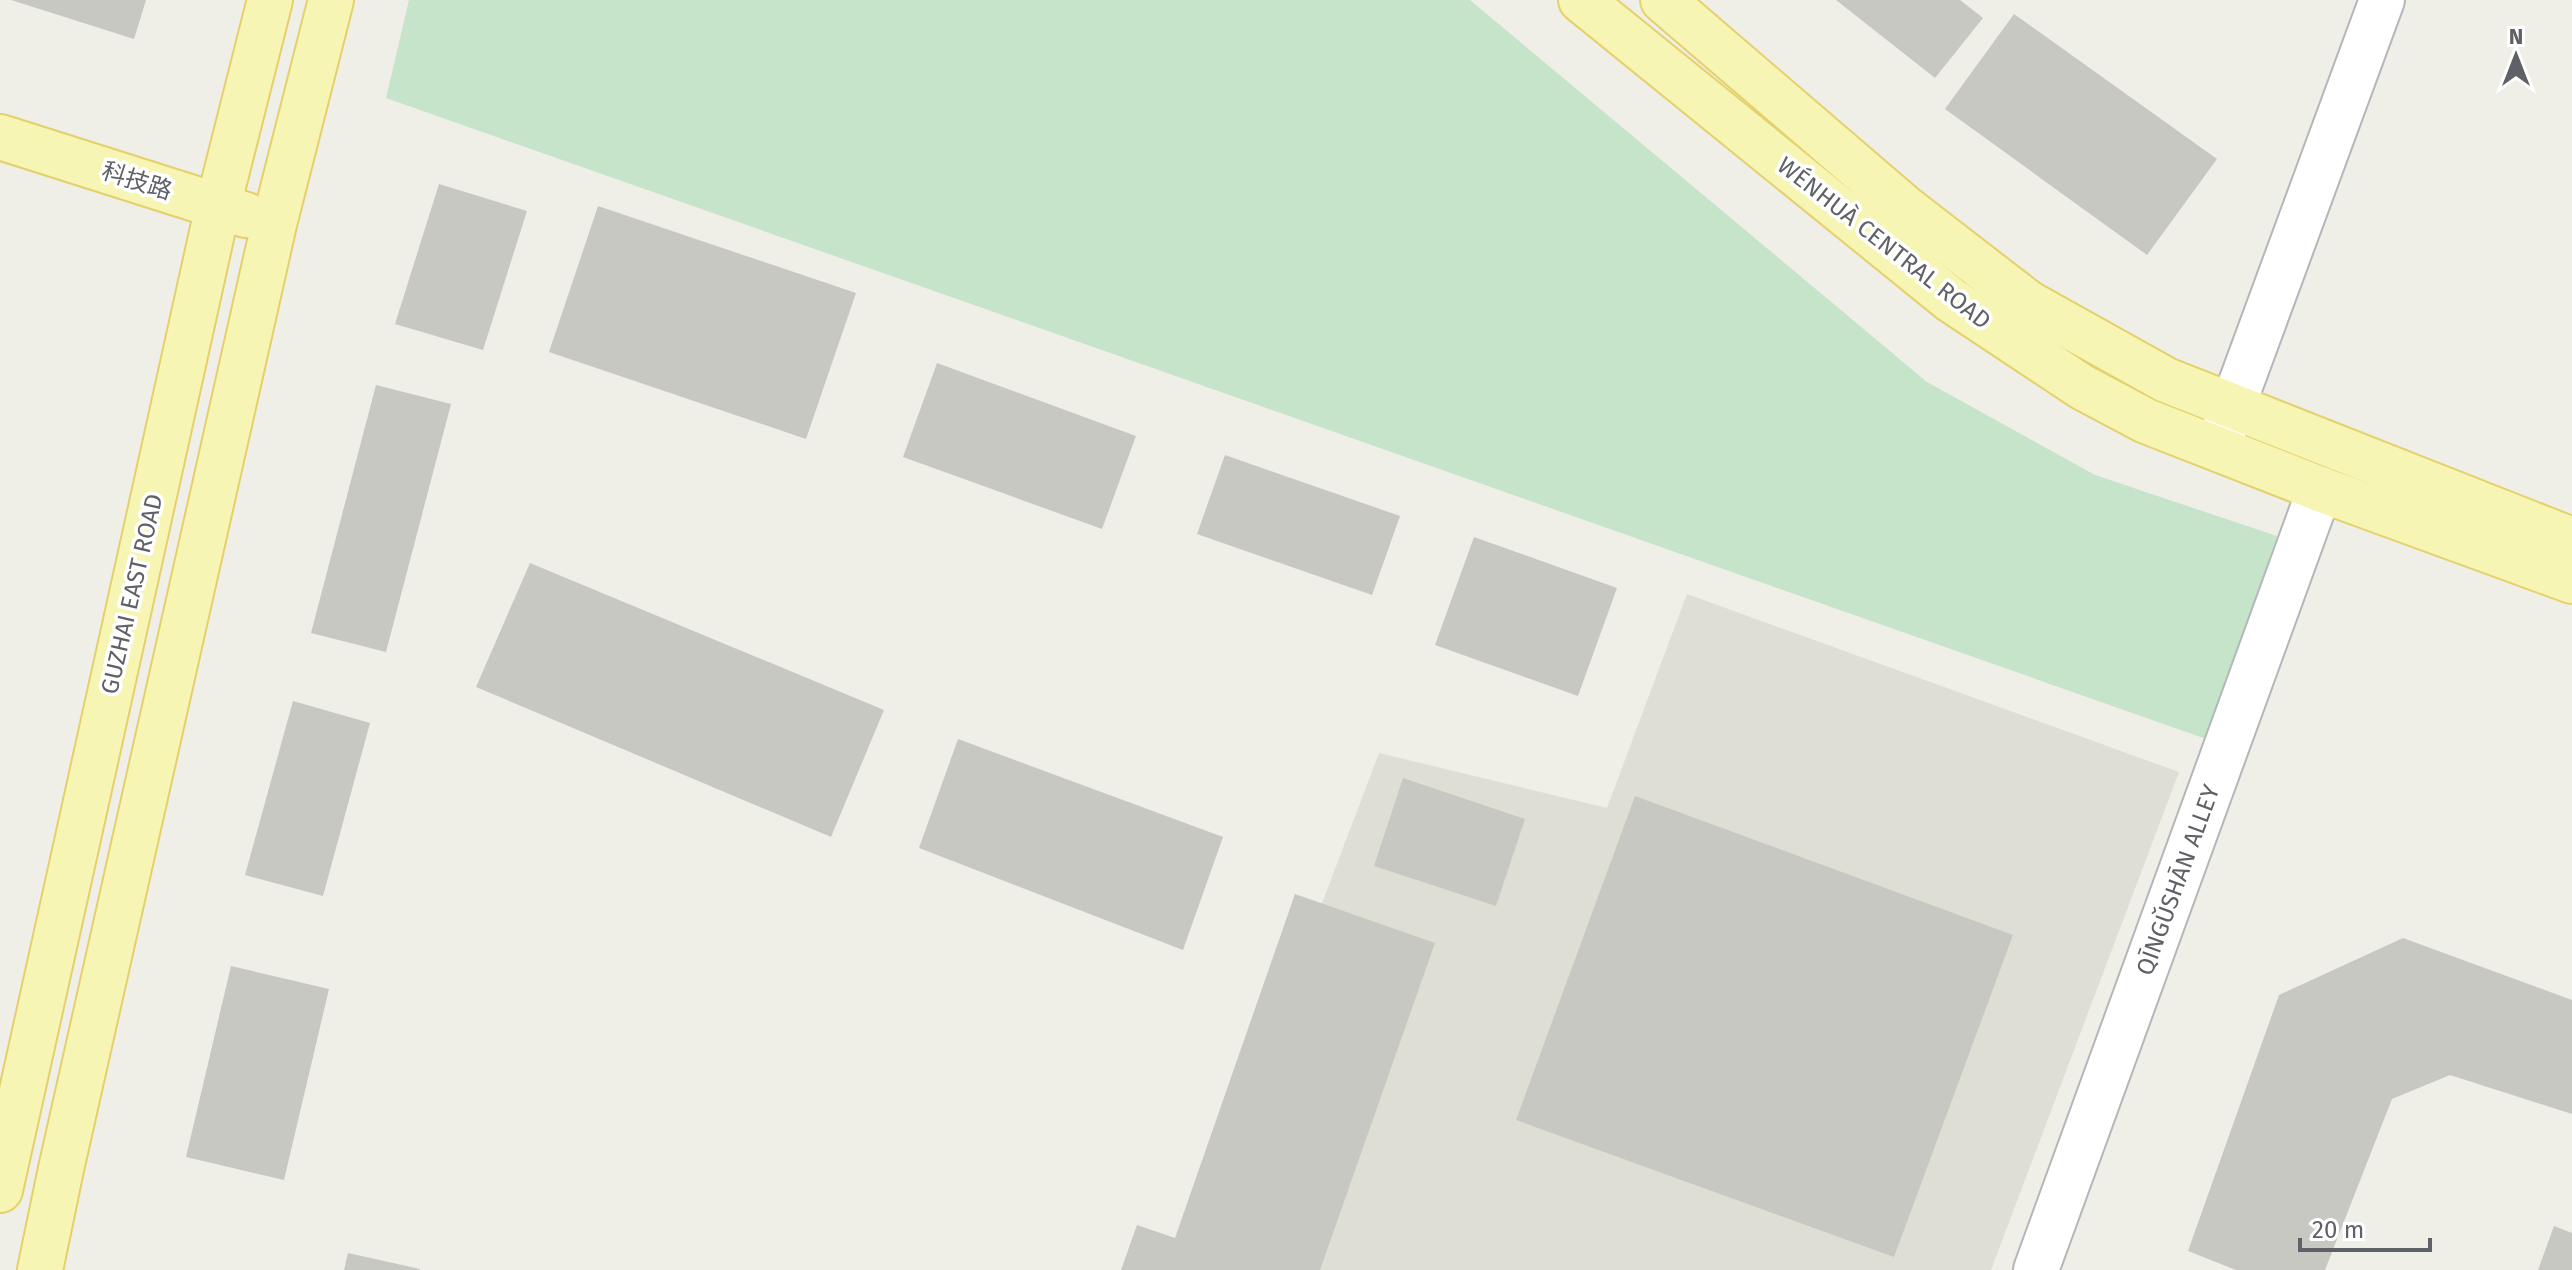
<svg xmlns="http://www.w3.org/2000/svg" width="2572" height="1270" viewBox="0 0 2572 1270" font-family="'Fira Sans','Noto Sans SC',sans-serif">
<style>
.education{fill:#dfded5}
.green{fill:#c6e4ca}
.building{fill:#c8c8c2}
.lines{fill:none;stroke-linecap:round;stroke-linejoin:round}
.minor-casing{stroke:#b4b6ba;stroke-width:48}
.major-casing{stroke:#e4d16b;stroke-width:48}
.minor{stroke:#fff;stroke-width:44}
.major{stroke:#f7f5b4;stroke-width:44}
.labels{text-anchor:middle;stroke-width:7;stroke-linejoin:round;paint-order:stroke}
.street-label{font-size:24px;fill:#5f6166;stroke:#fff}
</style>
<rect width="100%" height="100%" fill="#efeee7"/>
<polygon class="education" points="1687,594 2179,772 1991,1270 1183,1270 1379,753 1607,808"/>
<polygon class="green" points="409,0 1470,0 1927,382 2095,475 2277,536 2209,740 386,98"/>
<g class="building">
<polygon points="11,0 146,0 134,39"/>
<polygon points="1836,0 1960,0 1983,18 1935,78"/>
<polygon points="2014,14 2217,159 2147,255 1945,109"/>
<polygon points="439,184 527,211 483,350 395,324"/>
<polygon points="598,206 856,293 806,439 549,352"/>
<polygon points="937,363 1136,436 1102,529 903,457"/>
<polygon points="376,385 451,404 386,652 311,633"/>
<polygon points="1225,455 1400,516 1372,595 1197,534"/>
<polygon points="1474,537 1617,588 1578,696 1435,645"/>
<polygon points="530,563 884,710 831,837 476,687"/>
<polygon points="293,701 370,723 323,896 245,875"/>
<polygon points="958,739 1223,837 1183,950 919,848"/>
<polygon points="1403,778 1525,819 1496,906 1374,866"/>
<polygon points="1635,796 2013,935 1894,1257 1516,1120"/>
<polygon points="1295,894 1435,943 1320,1270 1121,1270 1137,1225 1175,1238"/>
<polygon points="2403,938 2572,1000 2572,1114 2450,1075 2392,1099 2325,1270 2236,1270 2188,1251 2279,995"/>
<polygon points="231,966 329,989 284,1180 186,1157"/>
<polygon points="2554,1226 2572,1233 2572,1270 2538,1270"/>
<polygon points="348,1253 420,1269 420,1270 344,1270"/>
</g>
<g class="lines">
<g class="minor-casing">
<g id="minor">
<polyline points="2219,443 2382,0"/>
<polyline points="2036,1270 2320,489"/>
</g>
</g>
<g class="major-casing">
<g id="major">
<polyline points="1581,0 1951,300 2082,387 2146,421 2320,489 2572,581"/>
<polyline points="1663,0 1905,208 2028,303 2166,380 2572,540"/>
<polyline points="0,137 246,215"/>
<polyline points="0,1190 218,206 270,0"/>
<polyline points="40,1270 61,1169 274,224 331,0"/>
</g>
</g>
<use href="#minor" class="minor"/>
<use href="#major" class="major"/>
</g>
<g class="labels">
<g class="street-label">
<text transform="translate(137 181) rotate(18)" y="8">科技路</text>
<text transform="translate(1884 243) rotate(38)" y="8">WÉNHUÀ CENTRAL ROAD</text>
<text transform="translate(132 594) rotate(-77)" y="8">GUZHAI EAST ROAD</text>
<text transform="translate(2178 880) rotate(-70)" y="8">QĪNGǓSHĀN ALLEY</text>
</g>
</g>
<g transform="translate(2516 56)" stroke="#ffffff" stroke-width="6" paint-order="stroke">
<path d="M0-6L14 30L0 20L-14 30Z" fill="#5f6166"/>
<text y="-12" font-size="22" font-weight="bold" text-anchor="middle" fill="#5f6166">N</text>
</g>
<path d="M2300 1238v12h130v-12" fill="none" stroke="#5f6166" stroke-width="4"/>
<text x="2312" y="1238" font-size="24" fill="#5f6166" stroke="#ffffff" stroke-width="6" paint-order="stroke">20 m</text>
</svg>
